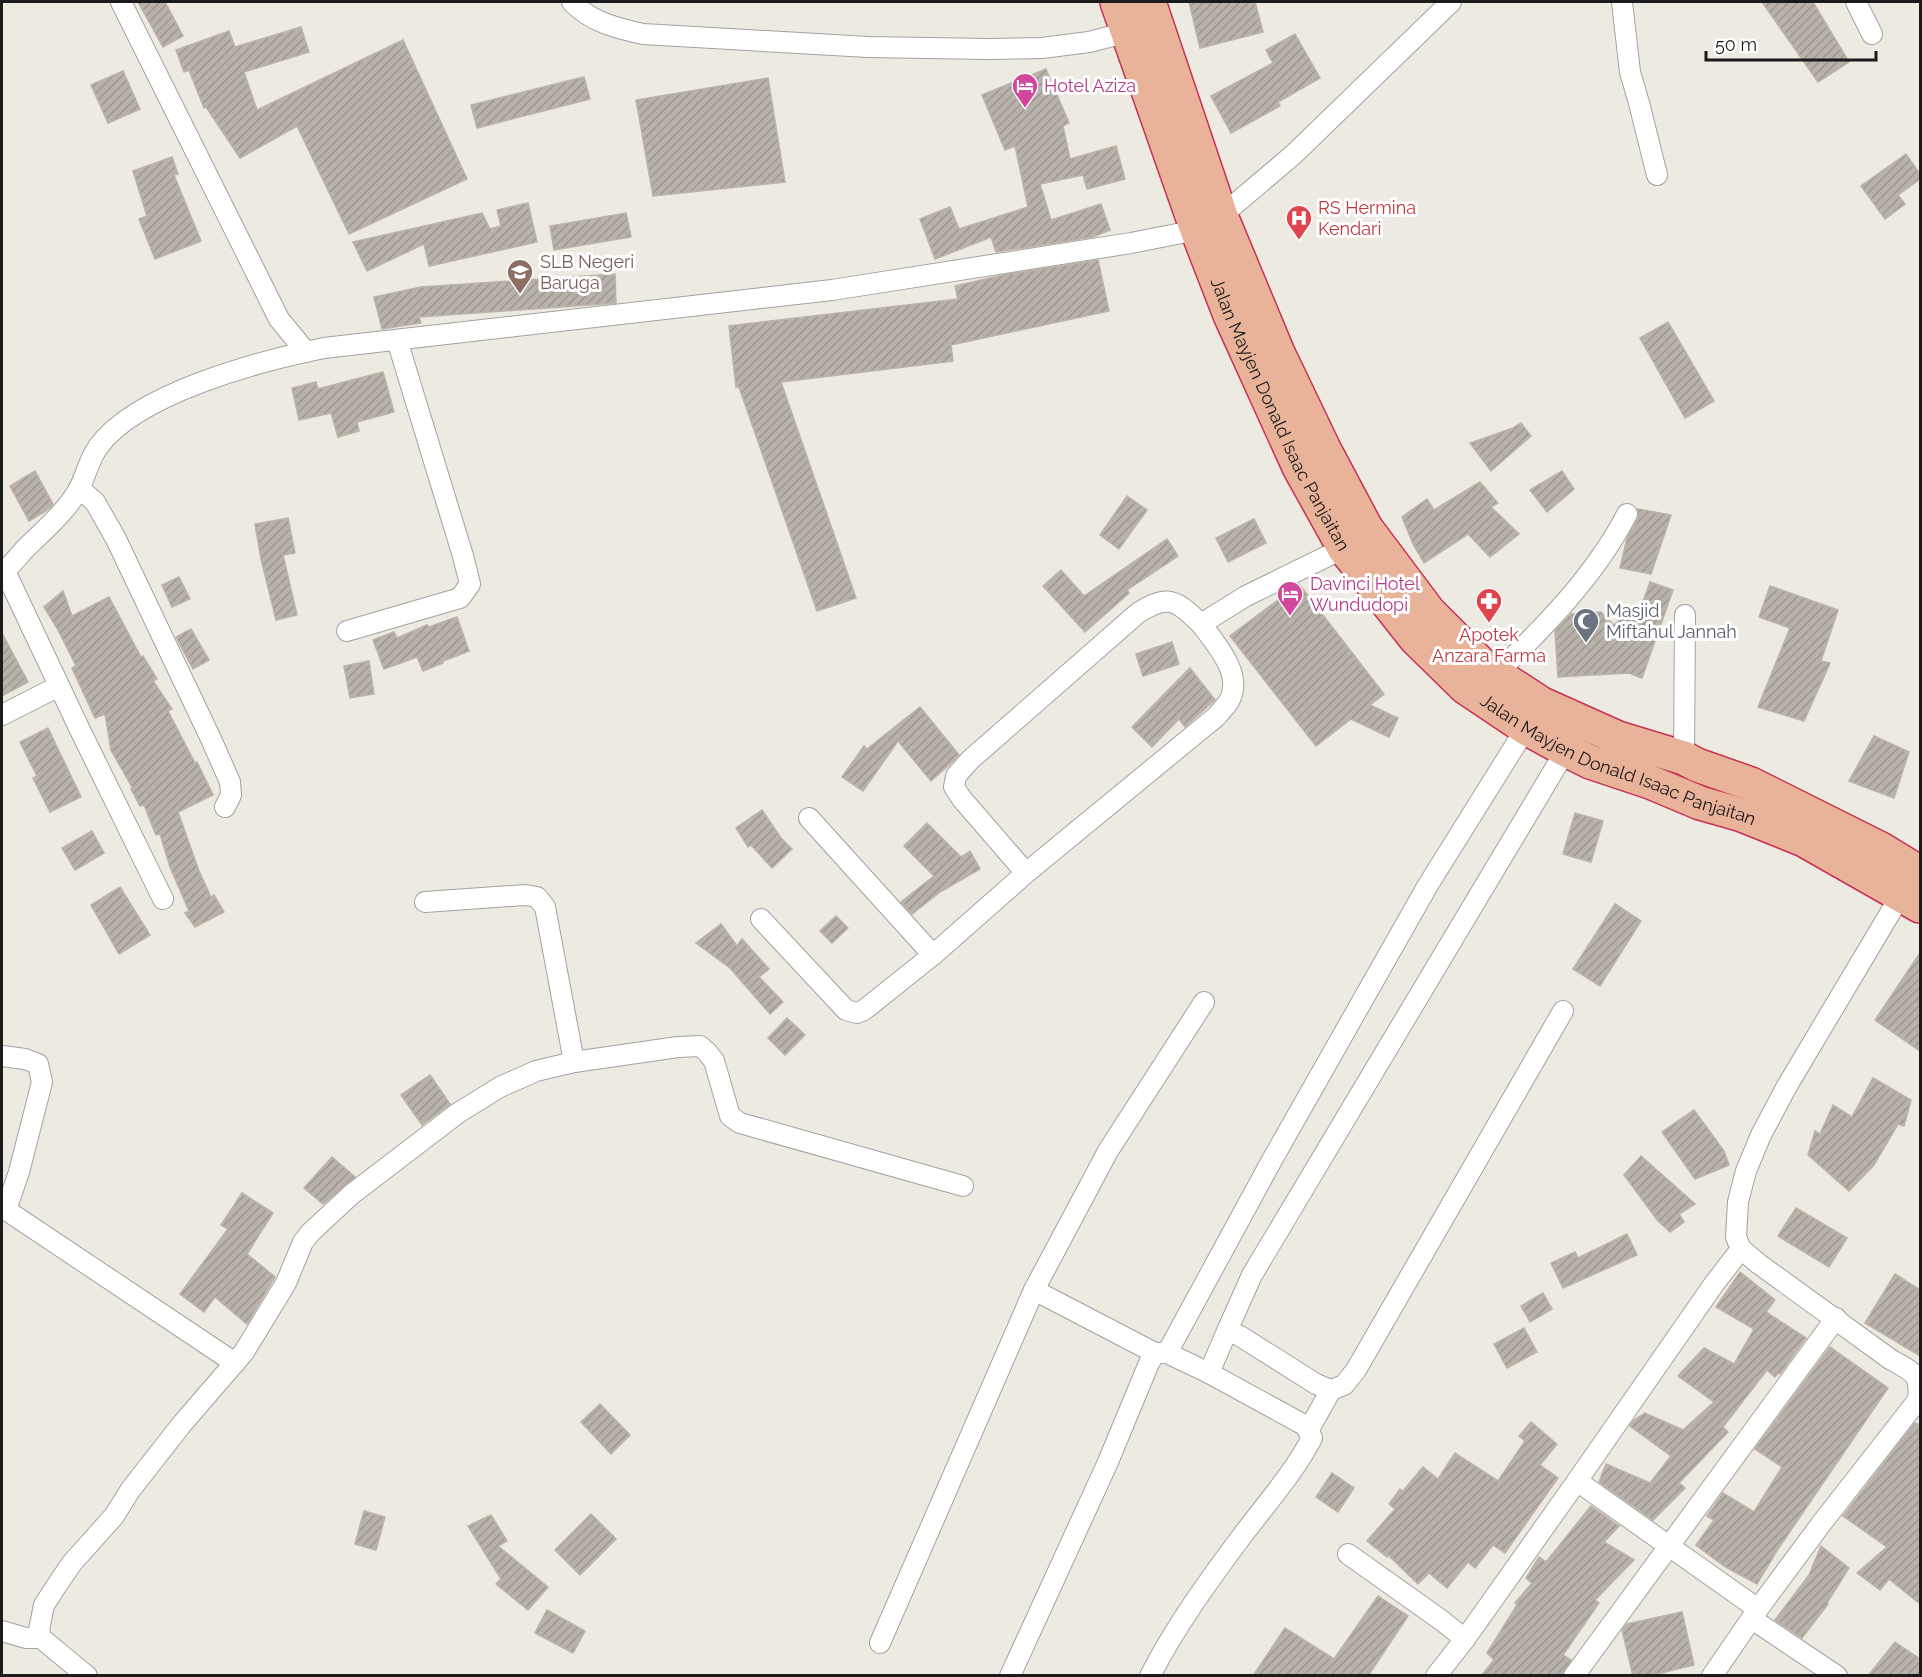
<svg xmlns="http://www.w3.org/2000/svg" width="1922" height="1677" viewBox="0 0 1922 1677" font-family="Raleway,sans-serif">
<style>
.building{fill:url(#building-hatch);stroke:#bcb2a5;stroke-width:1.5}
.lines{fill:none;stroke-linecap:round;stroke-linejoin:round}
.minor-casing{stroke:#a2a2a2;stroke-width:22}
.trunk-casing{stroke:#c83155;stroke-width:36}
.minor{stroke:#fff;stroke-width:20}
.trunk{stroke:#e9b39a;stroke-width:33}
.labels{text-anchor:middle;stroke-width:6;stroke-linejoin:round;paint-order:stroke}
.hotel-label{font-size:18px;fill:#b23c85;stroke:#fff;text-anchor:start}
.health-label{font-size:18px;fill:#be3a42;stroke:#fff;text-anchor:start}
.education-label{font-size:18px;fill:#785e54;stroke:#fff;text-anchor:start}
.street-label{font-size:18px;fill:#1b1b1b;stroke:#fff}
.worship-label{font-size:18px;fill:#5b616d;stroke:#fff;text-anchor:start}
</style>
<defs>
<pattern id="building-hatch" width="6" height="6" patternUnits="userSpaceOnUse" patternTransform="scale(1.5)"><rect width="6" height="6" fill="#b8b2ab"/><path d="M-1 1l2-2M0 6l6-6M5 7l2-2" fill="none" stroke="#9e9893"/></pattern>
</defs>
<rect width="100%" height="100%" fill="#eceae1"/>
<g class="building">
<polygon points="138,2 165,2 183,36 163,47"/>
<polygon points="1189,2 1255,2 1263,32 1200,48"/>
<polygon points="1762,2 1813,2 1849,62 1818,82"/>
<polygon points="301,27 309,52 244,72 257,110 403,40 467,179 349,234 297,126 240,158 206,107 204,108 189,70 184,72 176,50 229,31 235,47"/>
<polygon points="1295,34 1320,78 1278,102 1280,106 1231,133 1211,96 1273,63 1266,50"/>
<polygon points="1046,69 1069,123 1063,126 1070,159 1116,146 1125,179 1087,189 1083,175 1040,184 1051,220 1101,204 1110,230 1093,237 996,252 991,237 935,259 920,219 950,207 959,229 1028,207 1015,146 1005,150 982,95"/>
<polygon points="123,71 140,109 108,123 91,85"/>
<polygon points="584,77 590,99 477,128 471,105"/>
<polygon points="768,78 785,182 653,196 636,100"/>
<polygon points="1906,154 1920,174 1920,179 1898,195 1905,204 1885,219 1861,186"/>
<polygon points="172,157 178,174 174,175 201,241 155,259 139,219 147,216 133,171"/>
<polygon points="528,203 537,242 429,266 424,244 367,271 353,242 482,213 490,229 501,226 497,210"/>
<polygon points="626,213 631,237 554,250 550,226"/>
<polygon points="1098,260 1109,311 951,345 953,361 781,382 856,598 817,611 739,387 736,387 729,326 958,299 955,286 1003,275"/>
<polygon points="615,274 616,303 419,317 421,323 382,329 374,297 421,287"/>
<polygon points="1668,322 1714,401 1685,418 1640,338"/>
<polygon points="383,372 394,412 357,422 359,431 338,437 331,413 299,420 292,388 316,382 318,389"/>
<polygon points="1521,423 1531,436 1491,471 1470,443 1513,428"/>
<polygon points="35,471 53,504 46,511 29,521 10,486"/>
<polygon points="1562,471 1574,489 1547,512 1530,490"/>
<polygon points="1480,482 1498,503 1491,507 1519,534 1490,557 1468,534 1424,563 1413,544 1402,517 1427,499 1434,510"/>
<polygon points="1127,496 1147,510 1119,549 1100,535"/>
<polygon points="1638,509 1671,515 1651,574 1620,568 1627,538 1638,519"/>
<polygon points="288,518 295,553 283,555 297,615 276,620 261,559 255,524"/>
<polygon points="1254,519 1266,543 1228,562 1216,538"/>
<polygon points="1167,539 1178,556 1127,590 1129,593 1085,632 1043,586 1061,570 1084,596"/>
<polygon points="179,577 190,599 172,607 162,585"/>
<polygon points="1650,582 1673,590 1642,678 1629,673 1558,677 1555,631 1571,614 1601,612 1614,625 1630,610 1640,610"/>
<polygon points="1299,584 1384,694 1370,705 1398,718 1389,737 1351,719 1316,746 1230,636"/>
<polygon points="1770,586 1838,610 1821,661 1830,663 1804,721 1758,707 1790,628 1759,617"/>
<polygon points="63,591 72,616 109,597 141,657 143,656 157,679 153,681 172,709 168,711 195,763 197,762 213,795 178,812 199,871 211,897 214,895 224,912 195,927 185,913 189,911 170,867 160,834 156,835 144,805 140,806 131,789 133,789 111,750 105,714 95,718 72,668 76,666 58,630 44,607"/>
<polygon points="457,617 469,651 443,661 443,663 423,671 417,657 384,669 373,640 394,632 397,638 427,625 429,627"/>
<polygon points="191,629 209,660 193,669 176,637"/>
<polygon points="2,633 28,682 2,696"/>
<polygon points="1172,642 1179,664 1143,676 1136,654"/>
<polygon points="369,661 374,694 350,698 344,666"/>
<polygon points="1190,668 1215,700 1185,727 1179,719 1152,747 1132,727"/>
<polygon points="920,707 959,755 948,766 931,781 898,741 863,791 842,777 864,746 867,749"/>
<polygon points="48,728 81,797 50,812 33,778 37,776 20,742"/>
<polygon points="1874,736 1909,752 1894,798 1849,781"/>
<polygon points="762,810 781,838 792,849 772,868 751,845 748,847 736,828"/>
<polygon points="1575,813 1603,821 1591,862 1563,854"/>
<polygon points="927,823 961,857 970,851 980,869 940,892 912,914 901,902 934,876 904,846"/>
<polygon points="92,831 104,853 75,870 62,848"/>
<polygon points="120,887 150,935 119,954 91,905"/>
<polygon points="1615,904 1641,921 1600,986 1573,969"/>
<polygon points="836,916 848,928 832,943 820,931"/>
<polygon points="721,924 737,946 742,939 769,969 759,977 783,1002 770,1014 730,968 696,943"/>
<polygon points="1920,953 1920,1051 1875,1020"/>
<polygon points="787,1018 805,1035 785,1055 768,1038"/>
<polygon points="430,1075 450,1104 422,1125 401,1095"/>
<polygon points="1873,1078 1911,1100 1904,1126 1898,1124 1874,1165 1849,1191 1808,1155 1815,1131 1820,1134 1833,1105 1852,1117"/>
<polygon points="1694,1110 1724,1151 1729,1165 1695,1179 1662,1132"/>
<polygon points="1641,1156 1695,1204 1679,1214 1684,1222 1670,1232 1658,1221 1624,1175"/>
<polygon points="332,1157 355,1177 323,1204 304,1188"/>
<polygon points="242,1193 273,1213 247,1254 275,1277 247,1324 215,1297 204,1312 180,1294 228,1229 221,1225"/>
<polygon points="1796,1208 1847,1238 1829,1267 1778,1236"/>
<polygon points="1627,1234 1637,1255 1563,1288 1551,1263 1575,1252 1578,1258"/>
<polygon points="1740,1272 1775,1300 1766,1312 1806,1338 1780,1374 1778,1373 1775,1377 1767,1370 1723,1427 1728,1432 1679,1483 1685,1488 1653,1520 1599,1482 1606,1464 1650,1483 1671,1456 1630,1426 1634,1420 1645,1413 1683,1430 1714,1402 1678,1376 1704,1348 1734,1364 1754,1329 1716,1307"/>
<polygon points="1895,1274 1920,1290 1920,1356 1865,1323"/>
<polygon points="1543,1293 1552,1309 1530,1322 1521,1306"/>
<polygon points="1524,1328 1537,1352 1507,1368 1494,1344"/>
<polygon points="1830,1347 1888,1388 1778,1549 1757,1584 1724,1566 1696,1545 1714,1520 1707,1516 1723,1493 1754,1512 1782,1467 1755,1449"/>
<polygon points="600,1404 630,1435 611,1454 581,1422"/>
<polygon points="1531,1422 1557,1444 1540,1465 1558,1478 1505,1553 1493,1545 1475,1568 1468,1562 1447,1588 1429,1573 1418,1584 1388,1555 1387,1557 1367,1541 1395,1509 1389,1504 1400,1489 1403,1491 1423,1467 1438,1479 1455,1453 1498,1481 1525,1441 1519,1436"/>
<polygon points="1915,1423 1920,1425 1920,1604 1889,1579 1880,1590 1857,1573 1887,1547 1843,1516"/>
<polygon points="1332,1473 1354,1488 1338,1512 1316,1497"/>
<polygon points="1591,1506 1619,1526 1604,1542 1634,1560 1595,1600 1599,1603 1563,1655 1571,1660 1562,1676 1481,1676 1494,1660 1487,1653 1517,1605 1515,1603 1532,1583 1526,1578 1539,1557 1546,1562"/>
<polygon points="364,1511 385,1517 376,1550 355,1544"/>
<polygon points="591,1514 616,1539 580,1575 555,1550"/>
<polygon points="491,1515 507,1541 498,1546 548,1587 528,1610 496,1584 501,1579 468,1526"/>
<polygon points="1821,1546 1849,1568 1827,1603 1828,1604 1802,1638 1775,1620 1809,1575"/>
<polygon points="1378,1596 1408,1616 1368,1676 1253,1676 1285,1628 1334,1659"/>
<polygon points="547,1610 585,1631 573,1653 535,1633"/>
<polygon points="1682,1612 1694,1665 1649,1676 1633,1676 1622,1630 1627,1624"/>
<polygon points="1895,1642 1920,1659 1920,1676 1868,1676"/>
</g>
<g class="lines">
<g class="minor-casing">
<g id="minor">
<polyline points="121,2 279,319 306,352"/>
<path d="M572 2C591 22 616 28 643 34L868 47 988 49 1042 48 1089 42 1128 32"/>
<polyline points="1622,2 1630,72 1639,103 1657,175"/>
<polyline points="1856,2 1872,34"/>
<polyline points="1221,216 1293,155 1451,2"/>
<polyline points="79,488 95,502 116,539 211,739 230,782 231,795 225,807"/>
<polyline points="5,571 80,730 163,899"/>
<path d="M2 573C10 567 17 558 24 550 43 531 65 513 79 489 86 475 89 460 98 447 137 393 260 361 324 348L832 290 1131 243 1197 230"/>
<polyline points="347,631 460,598 470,584 463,556 397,340"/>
<path d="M1496 674C1545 626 1595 576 1627 514"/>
<polyline points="2,715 59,686"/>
<polyline points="1684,758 1685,615"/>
<polyline points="809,818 933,955"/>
<path d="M1026 873 962 799 954 787 956 776 970 760 1138 613C1169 593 1177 601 1201 624"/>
<polyline points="425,902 525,895 537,897 545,907 574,1062"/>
<path d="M761 919 846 1010 857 1013 864 1010 933 955 1026 873 1217 716C1221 711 1226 706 1229 701 1244 675 1216 644 1201 624L1246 596 1344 548"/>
<polyline points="1563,1011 1356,1370 1344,1385 1331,1390 1316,1384 1240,1336 1227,1331 1252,1275 1566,750"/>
<polyline points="2,1056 25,1059 38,1064 42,1082 19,1172 6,1210 235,1363"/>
<polyline points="1741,1249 1714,1284 1577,1481 1758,1609"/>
<polyline points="1034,1290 1108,1151 1204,1002"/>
<polyline points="1167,1353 1272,1160 1428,885 1526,728"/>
<polyline points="1308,1431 1331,1390"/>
<polyline points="1348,1554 1441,1620 1465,1639 1436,1676"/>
<polyline points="1752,1619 1837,1676"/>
<polyline points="2,1631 26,1638 41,1638"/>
<polyline points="1465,1639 1577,1481"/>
<polyline points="880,1643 1034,1290 1155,1353"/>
<polyline points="87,1676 41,1638 39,1630 44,1605 59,1582 72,1563 114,1516 131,1489 182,1424 244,1352 286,1283 303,1242 311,1232 352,1194 458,1113 500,1087 536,1071 574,1062 678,1047 700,1046 707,1052 714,1061 730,1116 740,1123 963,1186"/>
<polyline points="1010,1676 1108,1462 1149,1363 1155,1353 1167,1353 1209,1373"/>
<path d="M1150 1676C1175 1627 1209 1580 1242 1536 1266 1504 1293 1474 1312 1438L1306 1426 1209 1373 1227 1331"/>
<polyline points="1574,1676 1836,1318"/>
<path d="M1712 1676 1758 1609 1821 1524 1918 1400C1921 1372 1912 1372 1890 1359L1759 1264 1741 1249 1736 1237 1738 1202 1746 1171 1761 1135 1787 1086 1905 888"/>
</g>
</g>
<g class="trunk-casing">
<g id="trunk">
<path id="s1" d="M1117 2 1197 230 1230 315 1299 467 1344 548 1416 639 1465 687 1526 728 1566 750 1590 762 1650 782 1700 803 1742 815 1804 840 1920 906"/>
<polyline points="1149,2 1221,216 1278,353 1324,449 1366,528 1429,612 1482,665 1542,704 1618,738 1684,758 1697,765 1751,784 1881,849 1920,873"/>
</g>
</g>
<use href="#minor" class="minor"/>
<use href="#trunk" class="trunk"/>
</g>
<defs>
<g id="hotel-pin" transform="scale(1.35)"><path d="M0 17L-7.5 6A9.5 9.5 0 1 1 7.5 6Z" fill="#d1479c" stroke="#fff"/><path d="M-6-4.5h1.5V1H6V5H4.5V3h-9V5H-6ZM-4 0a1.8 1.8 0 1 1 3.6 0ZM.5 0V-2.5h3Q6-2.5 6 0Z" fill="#fff"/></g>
<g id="hospital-pin" transform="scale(1.35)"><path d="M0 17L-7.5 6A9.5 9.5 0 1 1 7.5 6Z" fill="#e0444e" stroke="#fff"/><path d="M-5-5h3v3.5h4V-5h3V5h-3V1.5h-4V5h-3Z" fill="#fff"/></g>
<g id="school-pin" transform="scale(1.35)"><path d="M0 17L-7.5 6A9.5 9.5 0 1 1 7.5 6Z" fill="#8d6e63" stroke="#fff"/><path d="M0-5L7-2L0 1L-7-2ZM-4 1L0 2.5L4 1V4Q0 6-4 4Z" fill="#fff"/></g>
<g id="pharmacy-pin" transform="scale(1.35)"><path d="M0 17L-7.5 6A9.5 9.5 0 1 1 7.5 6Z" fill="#e0444e" stroke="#fff"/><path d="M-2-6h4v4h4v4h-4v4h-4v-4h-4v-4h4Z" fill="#fff"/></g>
<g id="mosque-pin" transform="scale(1.35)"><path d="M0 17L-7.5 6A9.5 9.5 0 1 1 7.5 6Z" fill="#6b7280" stroke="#fff"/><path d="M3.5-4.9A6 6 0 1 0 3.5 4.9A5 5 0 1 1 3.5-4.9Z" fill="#fff"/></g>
</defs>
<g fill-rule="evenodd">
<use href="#hotel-pin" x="1025" y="86"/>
<use href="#hospital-pin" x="1299" y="218"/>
<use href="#school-pin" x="520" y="272"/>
<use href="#hotel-pin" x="1290" y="594"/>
<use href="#pharmacy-pin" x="1489" y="601"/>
<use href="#mosque-pin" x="1586" y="621"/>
</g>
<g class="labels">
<g class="hotel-label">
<text x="1044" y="92">Hotel Aziza</text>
<text x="1310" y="590">Davinci Hotel<tspan x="1310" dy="21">Wundudopi</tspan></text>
</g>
<g class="health-label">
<text x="1318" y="214">RS Hermina<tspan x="1318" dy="21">Kendari</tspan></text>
<text x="1489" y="641" text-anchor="middle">Apotek<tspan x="1489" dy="21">Anzara Farma</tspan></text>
</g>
<g class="education-label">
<text x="540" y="268">SLB Negeri<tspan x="540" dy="21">Baruga</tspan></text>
</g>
<g class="street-label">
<text dy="6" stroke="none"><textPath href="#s1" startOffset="444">Jalan Mayjen Donald Isaac Panjaitan</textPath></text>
<text dy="6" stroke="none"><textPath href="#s1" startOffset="948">Jalan Mayjen Donald Isaac Panjaitan</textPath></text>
</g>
<g class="worship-label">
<text x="1606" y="617">Masjid<tspan x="1606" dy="21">Miftahul Jannah</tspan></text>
</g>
</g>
<rect width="1922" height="1677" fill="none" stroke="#1b1b1b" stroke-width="6"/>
<path d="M1706 51v9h170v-9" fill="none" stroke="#1b1b1b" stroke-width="3"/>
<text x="1715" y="51" font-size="18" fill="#1b1b1b" stroke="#ffffff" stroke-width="4.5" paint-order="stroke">50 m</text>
</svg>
